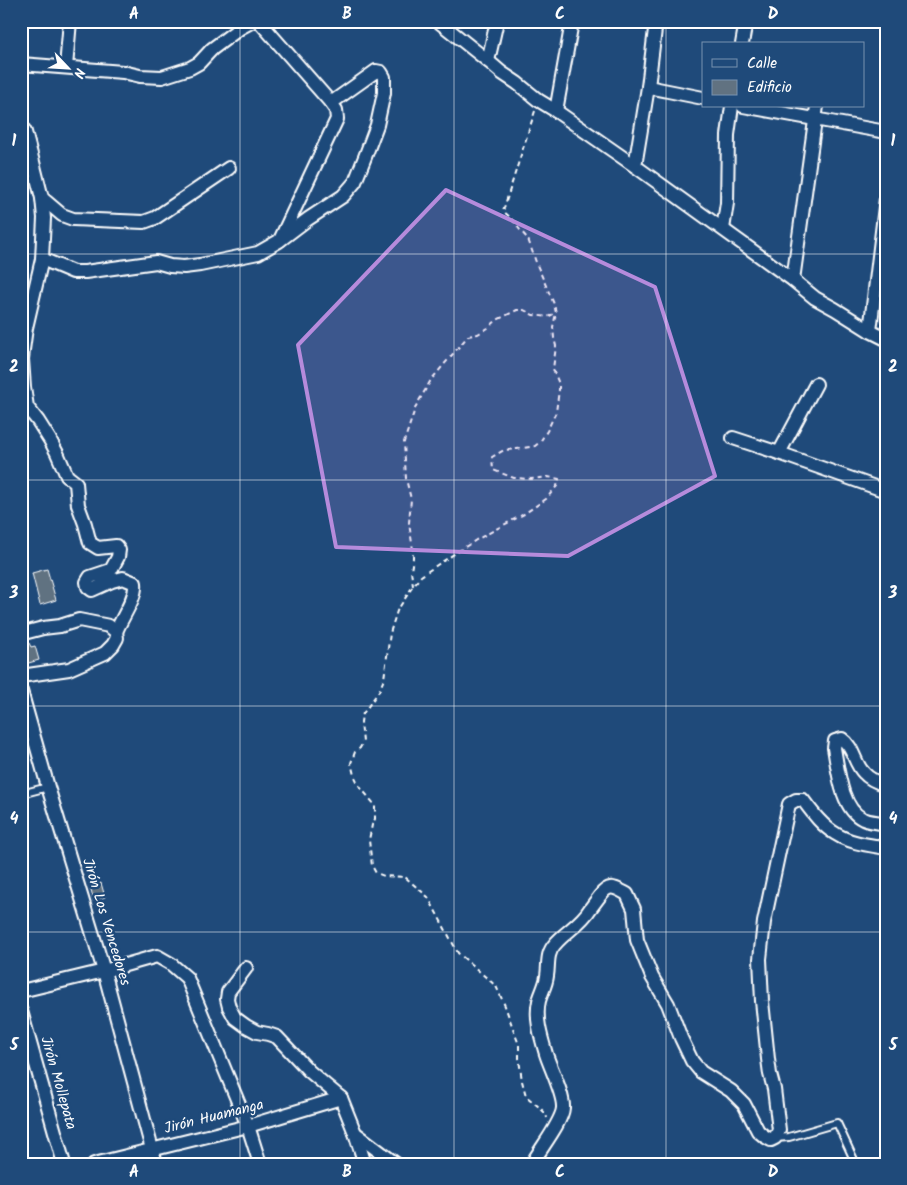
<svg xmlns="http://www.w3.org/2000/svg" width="907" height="1185" viewBox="0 0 907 1185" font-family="Kalam,sans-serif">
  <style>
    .building { fill: #617281; stroke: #fff }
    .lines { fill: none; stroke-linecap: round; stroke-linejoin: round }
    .service-casing { stroke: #fff; stroke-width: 10 }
    .minor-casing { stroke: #fff; stroke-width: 16 }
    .path { stroke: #fff; stroke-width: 2; stroke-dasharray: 5 4; stroke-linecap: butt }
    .service { stroke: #1f4a7a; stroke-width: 6 }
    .minor { stroke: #1f4a7a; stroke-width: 12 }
    .marked { fill: #b68bdc; fill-opacity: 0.2; stroke: #b68bdc; stroke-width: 4; stroke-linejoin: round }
    .grid { fill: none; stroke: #fff; stroke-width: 1; stroke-opacity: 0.55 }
    .labels { text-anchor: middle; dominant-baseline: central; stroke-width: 5; stroke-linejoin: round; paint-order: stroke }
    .street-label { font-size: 15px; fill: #fff; stroke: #1f4a7a }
    .neatline { fill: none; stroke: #fff; stroke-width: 2 }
    .grid-label { font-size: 16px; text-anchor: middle; font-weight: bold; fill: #fff }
  </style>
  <rect width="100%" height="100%" fill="#1f4a7a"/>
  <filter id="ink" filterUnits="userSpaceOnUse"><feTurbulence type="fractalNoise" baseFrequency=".02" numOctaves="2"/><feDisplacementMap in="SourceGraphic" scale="10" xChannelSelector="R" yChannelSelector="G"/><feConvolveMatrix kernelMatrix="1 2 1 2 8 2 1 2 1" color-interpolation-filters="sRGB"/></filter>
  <g filter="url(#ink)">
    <g class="building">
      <path d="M47,569L56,600L40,605L32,573Z"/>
      <path d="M29,643L31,647L35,646L39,660L25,664L21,650V645Z"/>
      <path d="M101,883L105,897L94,901L90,886Z"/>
    </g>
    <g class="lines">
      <g class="service-casing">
        <g id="service">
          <path d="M21,794L48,787"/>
          <path d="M775,1138L789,1137L837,1123L856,1164"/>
        </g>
      </g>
      <g class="minor-casing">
        <g id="minor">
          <path d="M259,21L331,103L336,110L337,119L280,240"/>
          <path d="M438,21L488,61L502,73L517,83L538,100L556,111L635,166L793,280L815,298L835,309L870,331L886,339"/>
          <path d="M742,44L746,21"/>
          <path d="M488,61L497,21"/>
          <path d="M21,64L123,72L140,76L162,77L190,68L199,63L212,49L240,28L253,21"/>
          <path d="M66,67L70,21"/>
          <path d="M648,87L703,98"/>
          <path d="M743,106L886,132"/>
          <path d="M556,111L572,22"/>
          <path d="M21,125L25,132L33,162L42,198L44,218L42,259L26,328L23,350L22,359L24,387L27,407L38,421L50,440L57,453L67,476L76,483L78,505L85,524L90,543L98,548L116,546L119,550L118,557L111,570L90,577L87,582L88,587L92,590L112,581L123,578L135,583C137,598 121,618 116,632"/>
          <path d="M635,166L648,87L656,21"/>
          <path d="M42,198L62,215L73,219L144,222L155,218L229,168"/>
          <path d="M723,229L727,203L728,135L732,106"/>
          <path d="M42,259L73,272H85L156,262L170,266L184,267L200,265L258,253L279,241L308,219L343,196L355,182L365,157L377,125L384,93V77L381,72L376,71L331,103"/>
          <path d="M793,280L817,106"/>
          <path d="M870,331L886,198"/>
          <path d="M733,438L779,453L886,491"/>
          <path d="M779,453L816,384"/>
          <path d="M21,632L24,633L43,628L60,626L79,620L109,626L116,632L117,638L113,645L105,653L69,669L21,676"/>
          <path d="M21,691L48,787L104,971L156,1164"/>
          <path d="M886,785C879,783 869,779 864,773C854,764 854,747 842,739L835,741L834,748C838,769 841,809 863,819C869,822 879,822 886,824"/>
          <path d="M246,968L228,992L227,999L229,1007L235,1018L246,1026L257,1032L268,1034L277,1037L309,1071L341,1098L355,1133L365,1164"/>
          <path d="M21,991L104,971L157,956L171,964L187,978L248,1126L260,1164"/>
          <path d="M21,1011L64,1164"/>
          <path d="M355,1133L396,1164"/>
          <path d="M94,1164L248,1126L341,1098"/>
          <path d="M532,1164C540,1149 562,1122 563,1108C564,1095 550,1067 546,1054C541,1037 535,1018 539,1001C541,993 546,985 547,976C549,964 546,954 555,944C566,931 581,924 590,909C593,905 596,901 599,897C609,883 614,887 627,894L634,909L637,940L652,977L668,1004L681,1038L692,1061L701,1072L731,1091L744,1104L758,1131L764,1136L771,1140L775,1138L779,1130L774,1089L770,1074L768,1059L762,1001L760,959L764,922L789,804L796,800H803C812,812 822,826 836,834C850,843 869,845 886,848"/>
        </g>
      </g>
      <g class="path">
        <path d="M535,111L503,211L512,219L520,230L528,239L537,265L554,304L556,313L553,327L554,338L556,346L553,369L559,384V390L556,412L547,431L540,442L535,446L517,449L504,450L492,457L493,470L514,478L531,479L548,477L559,479L557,486L546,499L524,514L476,540L437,565L421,576L413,586L397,611L390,633L384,679L379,691L362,715L361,722L363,742L360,748L355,752L351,763L354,775L360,787L375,805V819L372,825L369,840L372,866L376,873L384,876L405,877L428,897L458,953L496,986L505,1006L519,1045V1059L522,1081L526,1096L540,1108L546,1114L547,1118"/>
        <path d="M413,586L411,571L413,558V550L409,523L411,499L406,479L404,442L416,406L431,380L468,336L478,334L488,328L497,320L517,310H524L533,315L548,317L555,313"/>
      </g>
      <use href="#service" class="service"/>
      <use href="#minor" class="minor"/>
    </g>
  </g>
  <path class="marked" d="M446,190L655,287L715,476L568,556L336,547L298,345Z"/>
  <path class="grid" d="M240,21V1164M454,21V1164M666,21V1164M21,254H886M21,480H886M21,706H886M21,932H886"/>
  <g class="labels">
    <g class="street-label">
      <text transform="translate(106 922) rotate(73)">Jirón Los Vencedores</text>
      <text transform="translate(58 1083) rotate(74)">Jirón Mollepata</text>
      <text transform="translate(214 1117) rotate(-14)">Jirón Huamanga</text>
    </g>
  </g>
  <rect width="907" height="1185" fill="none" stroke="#1f4a7a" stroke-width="55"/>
  <rect x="702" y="42" width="162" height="65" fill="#1f4a7a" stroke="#7992af"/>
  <rect x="712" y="59" width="25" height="8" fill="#1f4a7a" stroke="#7992af"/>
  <text x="747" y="68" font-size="15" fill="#ffffff">Calle</text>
  <rect x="712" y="80" width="25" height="15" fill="#617281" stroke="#7992af"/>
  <text x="747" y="92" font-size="15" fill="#ffffff">Edificio</text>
  <g transform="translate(68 68) rotate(115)" stroke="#1f4a7a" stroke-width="4" paint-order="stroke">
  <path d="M0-4L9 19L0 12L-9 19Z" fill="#ffffff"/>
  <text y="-8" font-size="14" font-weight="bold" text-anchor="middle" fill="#ffffff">N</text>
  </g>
  <rect x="28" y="28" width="852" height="1130" class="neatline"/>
  <g class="grid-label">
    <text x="134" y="19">A</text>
    <text x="347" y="19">B</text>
    <text x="560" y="19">C</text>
    <text x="773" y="19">D</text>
    <text x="14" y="146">1</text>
    <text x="893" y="146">1</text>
    <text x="14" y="372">2</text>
    <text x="893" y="372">2</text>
    <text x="14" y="598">3</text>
    <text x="893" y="598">3</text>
    <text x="14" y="824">4</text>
    <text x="893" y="824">4</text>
    <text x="14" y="1050">5</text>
    <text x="893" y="1050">5</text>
    <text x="134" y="1177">A</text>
    <text x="347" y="1177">B</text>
    <text x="560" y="1177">C</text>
    <text x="773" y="1177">D</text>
  </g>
</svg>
